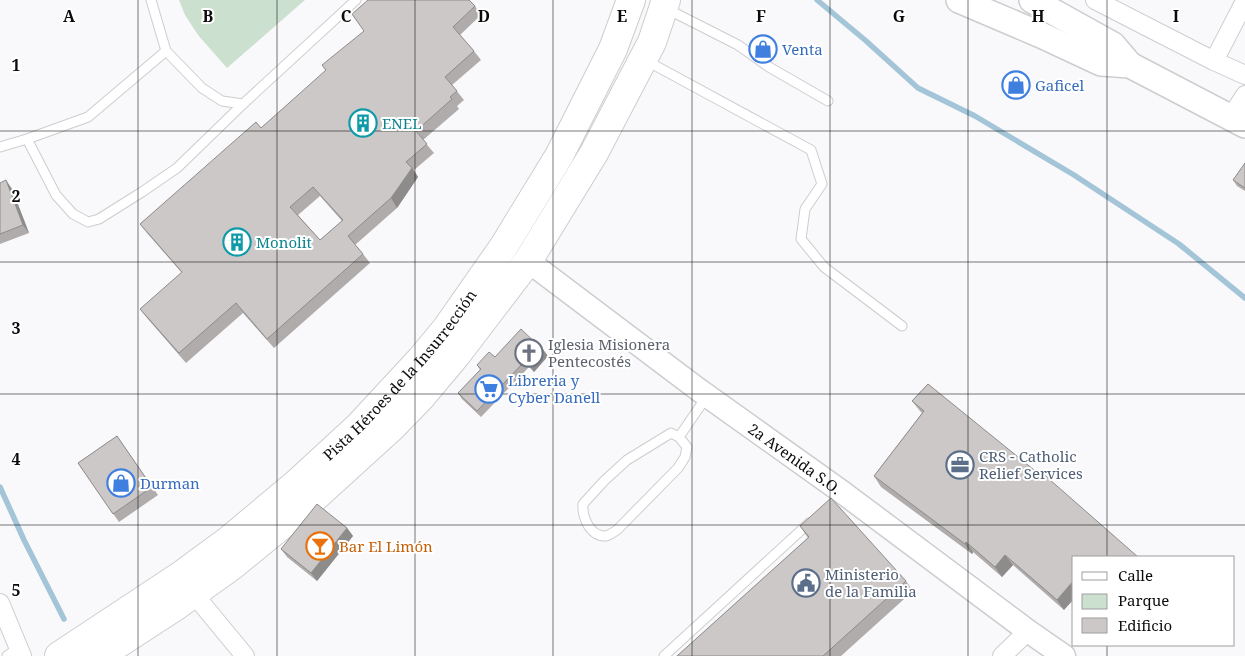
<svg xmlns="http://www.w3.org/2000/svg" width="1245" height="656" viewBox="0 0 1245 656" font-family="'Noto Serif',serif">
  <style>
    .green { fill: #cbe0cf }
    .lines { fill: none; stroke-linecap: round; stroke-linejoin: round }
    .stream { stroke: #a4c5d7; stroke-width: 5.5 }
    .service-casing { stroke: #cccdcf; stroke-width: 11 }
    .minor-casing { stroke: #cccdcf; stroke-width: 20 }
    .tertiary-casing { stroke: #cccdcf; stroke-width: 25 }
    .secondary-casing { stroke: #cccdcf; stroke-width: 28 }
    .primary-casing { stroke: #cccdcf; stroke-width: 30 }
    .service { stroke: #fff; stroke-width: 9 }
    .minor { stroke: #fff; stroke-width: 18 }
    .tertiary { stroke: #fff; stroke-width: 22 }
    .secondary { stroke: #fff; stroke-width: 25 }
    .primary { stroke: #fff; stroke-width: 28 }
    .wall { fill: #afacab; fill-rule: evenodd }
    .shaded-wall { fill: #8e8c8b }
    .building { fill: #cbc8c7; stroke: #8e8c8b; fill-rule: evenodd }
    .grid { fill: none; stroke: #0c0c0d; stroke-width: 1; stroke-opacity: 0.55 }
    .labels { text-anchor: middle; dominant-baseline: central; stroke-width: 4; stroke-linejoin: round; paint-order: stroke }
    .shop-label { font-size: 15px; fill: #366cbe; stroke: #fff; text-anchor: start }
    .culture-label { font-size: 15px; fill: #0d838f; stroke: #fff; text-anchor: start }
    .worship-label { font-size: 15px; fill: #5b616d; stroke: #fff; text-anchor: start }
    .street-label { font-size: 15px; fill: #0c0c0d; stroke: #fff }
    .service-label { font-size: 15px; fill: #4e5e75; stroke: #fff; text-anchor: start }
    .food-label { font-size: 15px; fill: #c56008; stroke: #fff; text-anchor: start }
    .grid-label { font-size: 16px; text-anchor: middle; font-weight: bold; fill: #0c0c0d; stroke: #fff; stroke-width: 4; stroke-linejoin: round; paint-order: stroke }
  </style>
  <rect width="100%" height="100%" fill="#f9f9fc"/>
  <path class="green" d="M179,0H305L227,68L198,35L185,15Z"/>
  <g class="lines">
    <g class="stream">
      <path d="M817,0L865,40L918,88L975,116L1074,175L1179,244L1245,298"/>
      <path d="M0,487L24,540L64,619"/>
    </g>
    <g class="service-casing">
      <g id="service">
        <path d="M673,12L738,45L769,67L828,101"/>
        <path d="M166,51L202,88L222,101L243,104L356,0"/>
        <path d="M645,60L811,150L822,184L805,209L801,239L824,267L902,326"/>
        <path d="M27,139L56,195L73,214L88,222L99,219L142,192L177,168L243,104"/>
        <path d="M0,147L27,139L88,117L166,51L151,0"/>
        <path d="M671,433L679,437L687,447L685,457L678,468L617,530C614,532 609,535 606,536C590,537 582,517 583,504L604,481L627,460Z"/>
        <path d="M679,437L707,396"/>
        <path d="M7,656L18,648"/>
        <path d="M664,656L809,523"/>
      </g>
    </g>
    <g class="minor-casing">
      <g id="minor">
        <path d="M1095,0L1214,61L1245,75"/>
        <path d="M1214,61L1245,1"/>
        <path d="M1231,117L1245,95"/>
        <path d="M193,593L245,656"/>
        <path d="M0,603L22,656"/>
        <path d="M1002,656L1028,631"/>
      </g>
    </g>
    <g class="tertiary-casing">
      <g id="tertiary">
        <path id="s1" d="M528,261L699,390L842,492L1028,631L1064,656"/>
      </g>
    </g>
    <g class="secondary-casing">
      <g id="secondary">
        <path d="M959,0L1041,35L1101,63L1130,65L1245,125"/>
        <path d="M1032,0L1113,45L1130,65"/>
      </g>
    </g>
    <g class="primary-casing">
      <g id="primary">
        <path id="s2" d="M59,656L180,576L229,540L296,484L359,426L422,358L446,329L504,246L559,156L613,49L631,0"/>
        <path d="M99,656L173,608L233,565L305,506L391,428L421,397L457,354L528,261L594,153L652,42L666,0"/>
      </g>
    </g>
    <use href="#service" class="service"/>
    <use href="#minor" class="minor"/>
    <use href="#tertiary" class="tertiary"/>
    <use href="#secondary" class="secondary"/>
    <use href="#primary" class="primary"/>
  </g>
  <g class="wall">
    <path d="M475,6L481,15L460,35L474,51L481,60L452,85L464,100L457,106L459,109L423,140L434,153L414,170L418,177L397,208L355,245L363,254L370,263L274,348L243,313L186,363L147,318L140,309L182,273L147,233L140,224L261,128L326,71L322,65ZM320,196L342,221L320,240L298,215Z"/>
    <path d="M1245,163V191L1237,186L1233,180Z"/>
    <path d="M0,183L12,189L29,233L0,244Z"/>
    <path d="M544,351L548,356L534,372L529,367L481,417L462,399L458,393L480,370L477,365L495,357Z"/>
    <path d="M928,384L1074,557L1064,610L1013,565L1002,577L973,552L972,554L881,487L874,476L922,413L920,411L912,401Z"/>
    <path d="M117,436L158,495L119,522L78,463Z"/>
    <path d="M800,526L906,581L913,591L841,656H677L808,538Z"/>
    <path d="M347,528L353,536L317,581L287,557L281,549Z"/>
  </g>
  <g class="shaded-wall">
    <path d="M412,168L418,177L397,208L391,198Z"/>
    <path d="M6,180L12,189L29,233L23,225Z"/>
    <path d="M544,351L548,356L534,372L530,366Z"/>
    <path d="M347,528L353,536L317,581L311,573Z"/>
    <path d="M966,542L973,552L972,554L965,544Z"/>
    <path d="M1005,555L1013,565L1002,577L995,567Z"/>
    <path d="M1074,580V599L1064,610L1057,600Z"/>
  </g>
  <g class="building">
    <path d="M368,0H469L475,6L453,27L474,51L445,77L457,91L450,97L452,99L416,131L427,144L406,162L412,168L391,198L348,236L363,254L267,339L236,303L179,353L140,309L182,272L140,224L256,122L261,128L326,70L322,65L364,31L352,14ZM313,187L343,220L320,240L290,207Z"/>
    <path d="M1245,163V188L1233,180Z"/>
    <path d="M6,180L23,225L0,234V183Z"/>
    <path d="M521,329L544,351L530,366L525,361L477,411L458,393L481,369L477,365L489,352L495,357Z"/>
    <path d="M928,384L1039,474L1041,472L1138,557H1074V580L1057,600L1005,555L995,567L966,542L965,544L874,476L924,411L912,401Z"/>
    <path d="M117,436L152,487L113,514L78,463Z"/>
    <path d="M831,498L906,581L823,656H677L809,537L800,526Z"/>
    <path d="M317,504L347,528L311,573L281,549Z"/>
  </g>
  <path class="grid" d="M138,0V656M277,0V656M415,0V656M553,0V656M692,0V656M830,0V656M968,0V656M1107,0V557M0,131H1245M0,262H1245M0,394H1245M0,525H1245M1107,645V656"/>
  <defs>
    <g id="shop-ring" transform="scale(1.4375)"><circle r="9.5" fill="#fff" stroke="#3f7fe0" stroke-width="1.5"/><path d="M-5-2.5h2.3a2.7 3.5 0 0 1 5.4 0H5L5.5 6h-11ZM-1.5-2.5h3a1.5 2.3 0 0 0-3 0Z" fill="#3f7fe0"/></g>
    <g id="building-ring" transform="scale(1.4375)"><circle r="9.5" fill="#fff" stroke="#0f9aa8" stroke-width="1.5"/><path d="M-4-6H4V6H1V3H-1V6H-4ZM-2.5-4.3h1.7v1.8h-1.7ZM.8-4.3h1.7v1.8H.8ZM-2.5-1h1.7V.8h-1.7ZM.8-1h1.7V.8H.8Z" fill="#0f9aa8"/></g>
    <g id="church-ring" transform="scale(1.4375)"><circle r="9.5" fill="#fff" stroke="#6b7280" stroke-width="1.5"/><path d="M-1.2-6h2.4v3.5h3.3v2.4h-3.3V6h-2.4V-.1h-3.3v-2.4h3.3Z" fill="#6b7280"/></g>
    <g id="supermarket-ring" transform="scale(1.4375)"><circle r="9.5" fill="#fff" stroke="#3f7fe0" stroke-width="1.5"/><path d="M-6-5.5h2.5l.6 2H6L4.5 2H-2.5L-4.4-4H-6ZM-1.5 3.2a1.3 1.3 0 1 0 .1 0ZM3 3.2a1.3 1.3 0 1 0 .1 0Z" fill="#3f7fe0"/></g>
    <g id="office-ring" transform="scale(1.4375)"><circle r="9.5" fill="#fff" stroke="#5c6f8a" stroke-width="1.5"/><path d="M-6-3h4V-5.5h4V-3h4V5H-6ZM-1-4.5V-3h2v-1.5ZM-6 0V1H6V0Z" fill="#5c6f8a"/></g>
    <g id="bar-ring" transform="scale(1.4375)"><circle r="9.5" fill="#fff" stroke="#e8710a" stroke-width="1.5"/><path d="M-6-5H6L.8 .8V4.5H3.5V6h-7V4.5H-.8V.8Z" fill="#e8710a"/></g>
    <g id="civic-ring" transform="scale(1.4375)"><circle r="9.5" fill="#fff" stroke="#5c6f8a" stroke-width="1.5"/><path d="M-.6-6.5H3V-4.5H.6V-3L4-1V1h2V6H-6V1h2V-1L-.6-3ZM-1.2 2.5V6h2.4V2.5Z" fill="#5c6f8a"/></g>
  </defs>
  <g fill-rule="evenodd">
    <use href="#shop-ring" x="763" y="49"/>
    <use href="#shop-ring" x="1016" y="85"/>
    <use href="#building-ring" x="363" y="123"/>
    <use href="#building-ring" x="237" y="242"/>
    <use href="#church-ring" x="529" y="353"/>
    <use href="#supermarket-ring" x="489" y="389"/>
    <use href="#office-ring" x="960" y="465"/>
    <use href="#shop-ring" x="121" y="483"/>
    <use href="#bar-ring" x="320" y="546"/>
    <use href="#civic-ring" x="806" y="583"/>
  </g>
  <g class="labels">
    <g class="shop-label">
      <text x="782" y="49">Venta</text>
      <text x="1035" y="85">Gaficel</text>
      <text x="508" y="380">Libreria y<tspan x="508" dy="17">Cyber Danell</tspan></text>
      <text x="140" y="483">Durman</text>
    </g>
    <g class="culture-label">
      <text x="382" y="123">ENEL</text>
      <text x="256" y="242">Monolit</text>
    </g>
    <g class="worship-label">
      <text x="548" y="344">Iglesia Misionera<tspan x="548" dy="17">Pentecostés</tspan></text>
    </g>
    <g class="street-label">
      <text stroke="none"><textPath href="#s2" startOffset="444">Pista Héroes de la Insurrección</textPath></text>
      <text stroke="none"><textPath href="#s1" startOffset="332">2a Avenida S.O.</textPath></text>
    </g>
    <g class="service-label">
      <text x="979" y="456">CRS - Catholic<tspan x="979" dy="17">Relief Services</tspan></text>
      <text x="825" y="574">Ministerio<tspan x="825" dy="17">de la Familia</tspan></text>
    </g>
    <g class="food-label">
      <text x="339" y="546">Bar El Limón</text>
    </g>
  </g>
  <g class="grid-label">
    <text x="69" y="22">A</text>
    <text x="208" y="22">B</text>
    <text x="346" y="22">C</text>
    <text x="484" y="22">D</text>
    <text x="622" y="22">E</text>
    <text x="761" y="22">F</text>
    <text x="899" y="22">G</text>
    <text x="1038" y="22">H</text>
    <text x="1176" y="22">I</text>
    <text x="16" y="71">1</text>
    <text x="16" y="202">2</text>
    <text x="16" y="334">3</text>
    <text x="16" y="465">4</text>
    <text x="16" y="596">5</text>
  </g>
  <rect x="1072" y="556" width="162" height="90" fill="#ffffff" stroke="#9e9e9e"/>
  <rect x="1082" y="572" width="25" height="8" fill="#ffffff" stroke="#9e9e9e"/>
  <text x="1118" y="581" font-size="15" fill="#0c0c0d">Calle</text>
  <rect x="1082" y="594" width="25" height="15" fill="#cbe0cf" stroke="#9e9e9e"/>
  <text x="1118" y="606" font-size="15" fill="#0c0c0d">Parque</text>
  <rect x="1082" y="618" width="25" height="15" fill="#cbc8c7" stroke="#9e9e9e"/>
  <text x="1118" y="631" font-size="15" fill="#0c0c0d">Edificio</text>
</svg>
